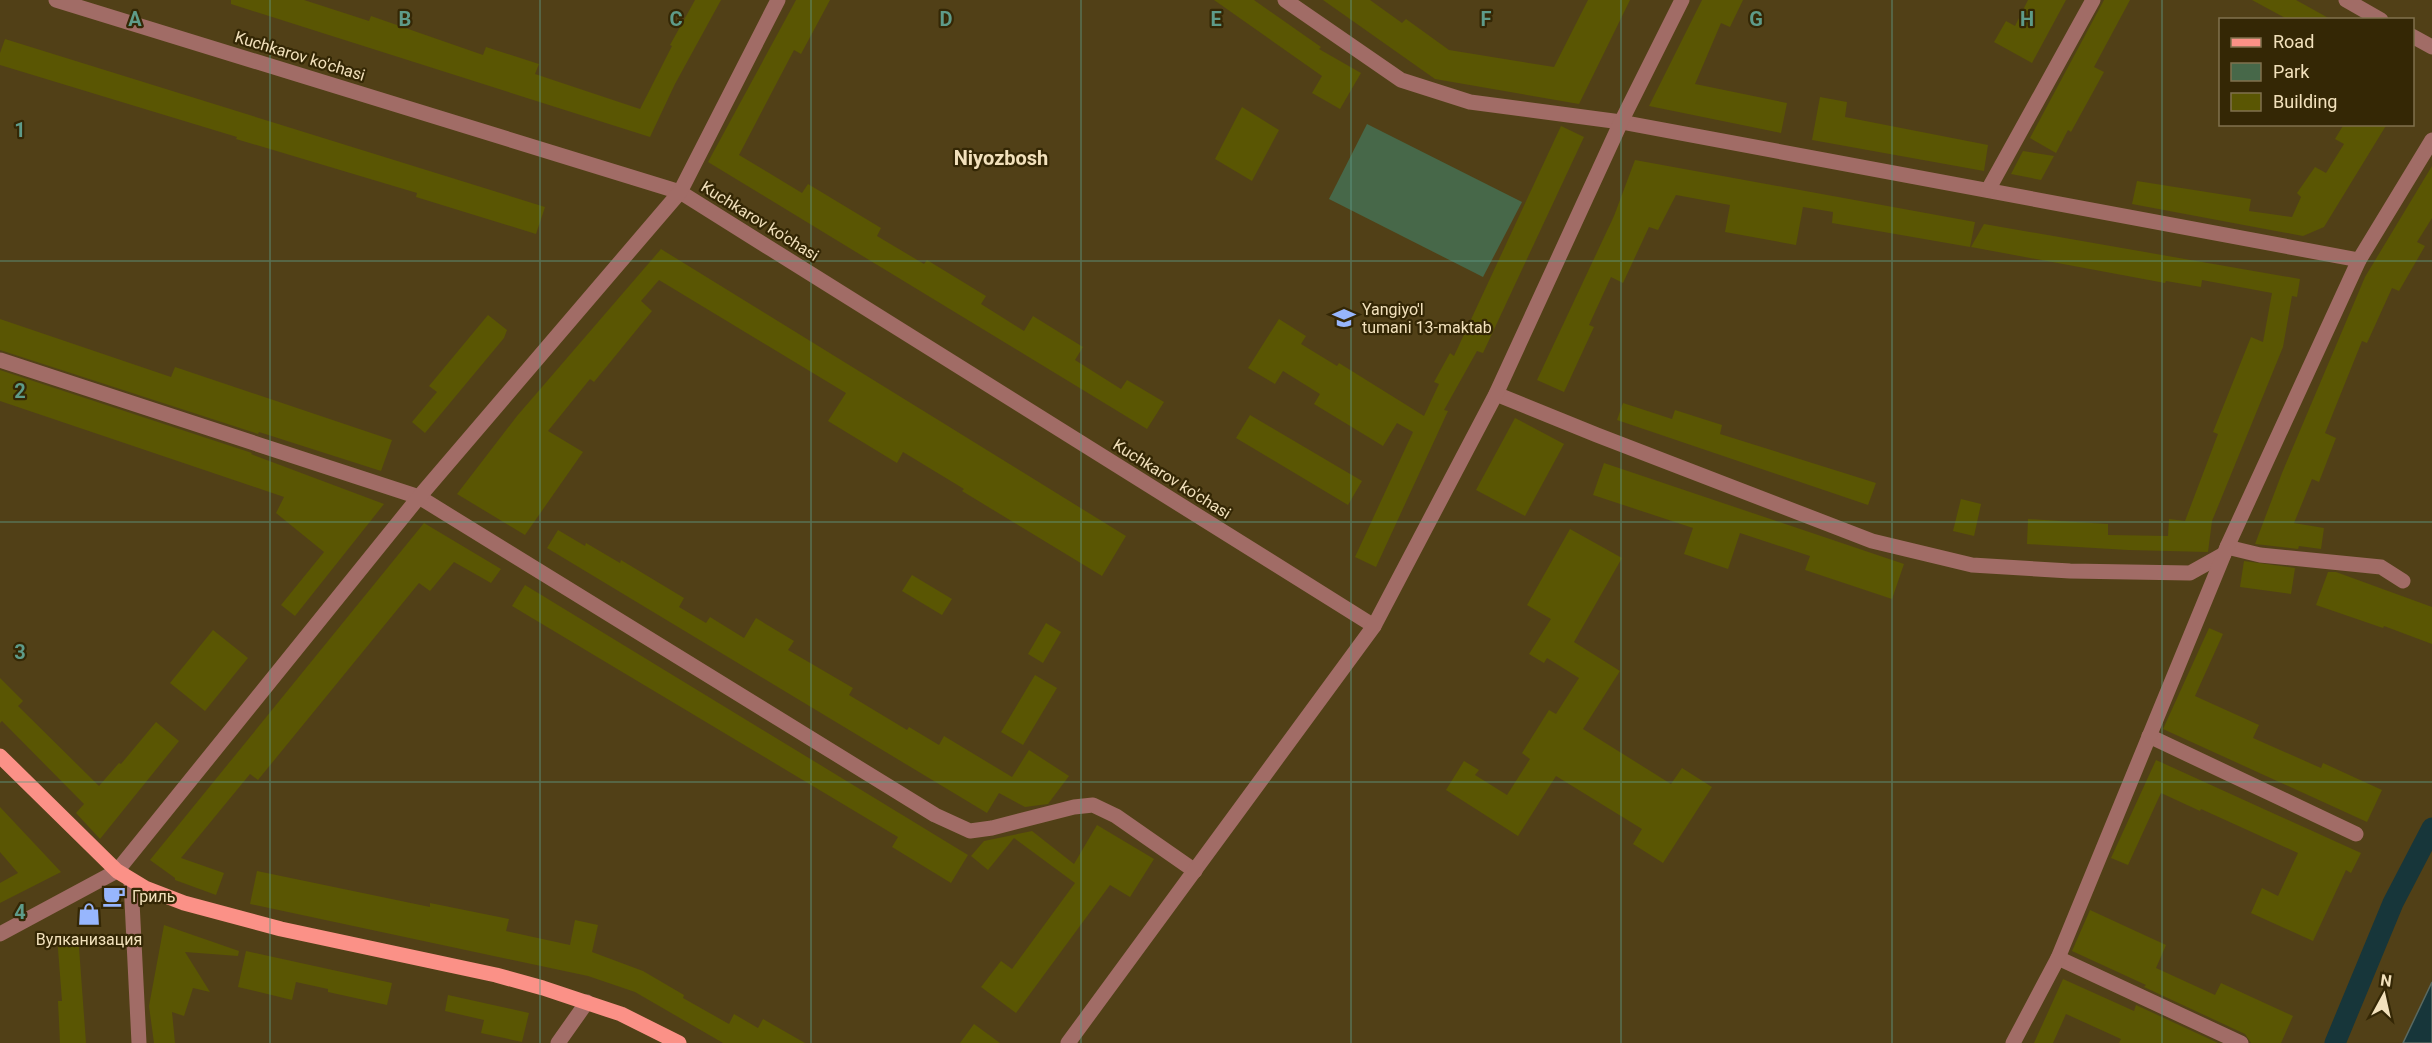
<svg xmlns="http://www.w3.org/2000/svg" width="2432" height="1043" viewBox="0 0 2432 1043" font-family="Roboto,sans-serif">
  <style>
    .green { fill: #476849 }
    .water { fill: #17363a; stroke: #596961; stroke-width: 1.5 }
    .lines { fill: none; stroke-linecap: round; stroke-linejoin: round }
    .canal { stroke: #17363a; stroke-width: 21 }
    .building { fill: #5a5603 }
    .minor { stroke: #a16c66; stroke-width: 15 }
    .major { stroke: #fb9187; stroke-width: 15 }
    .grid { fill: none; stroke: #5e9b89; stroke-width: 1.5; stroke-opacity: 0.55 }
    .labels { text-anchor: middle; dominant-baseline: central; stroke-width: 4.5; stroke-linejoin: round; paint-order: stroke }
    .street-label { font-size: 16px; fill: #f2e1bc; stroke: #342705 }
    .poi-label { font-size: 16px; fill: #f2e1bc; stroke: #342705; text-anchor: start }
    .quarter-label { font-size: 20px; font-weight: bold; fill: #f2e1bc; stroke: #342705 }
    .grid-label { font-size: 20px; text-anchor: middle; font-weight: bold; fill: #5e9b89; stroke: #342705; stroke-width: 4.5; stroke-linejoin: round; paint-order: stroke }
  </style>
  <rect width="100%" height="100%" fill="#514017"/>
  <path class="green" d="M1367,124L1522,202L1483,277L1329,199Z"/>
  <path class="water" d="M2432,982V1043H2403Z"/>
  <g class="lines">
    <path class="canal" d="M2335,1043L2393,903L2432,828"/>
  </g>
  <g class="building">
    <path d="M231,0H304L369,21L371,16L483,55L486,47L539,64L535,74L640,109L672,46L670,45L695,0H721L675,84L650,137L231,4Z"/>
    <path d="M796,0H830L801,54L794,50L739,155L802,193L808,184L881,228L877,236L924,264L927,260L986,296L981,304L1024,331L1033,316L1083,347L1075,360L1121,389L1127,380L1164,402L1147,429L708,162Z"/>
    <path d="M1214,0H1254L1321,47L1319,49L1361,73L1340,109L1312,93L1322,76Z"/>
    <path d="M1323,0H1370L1402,23L1406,19L1449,50L1554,67L1588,0H1630L1579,104L1435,79Z"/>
    <path d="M1702,0H1743L1730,27L1721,23L1695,84L1787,103L1781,133L1649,106Z"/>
    <path d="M2028,0H2066L2032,63L1994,42L2006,21L2015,26Z"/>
    <path d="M2104,0H2130L2094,67L2104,72L2071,132L2068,130L2056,153L2030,138Z"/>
    <path d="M2252,0H2296L2332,20H2289Z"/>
    <path d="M5,39L545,207L536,234L416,197L417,193L236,139L237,137L148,110L0,65V53Z"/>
    <path d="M1820,97L1847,102L1845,117L1988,145L1984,171L1812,140Z"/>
    <path d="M1242,107L1279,130L1252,181L1215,159Z"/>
    <path d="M2344,124H2387L2324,227L2303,236L2132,204L2137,181L2251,199L2249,211L2292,217L2301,197L2297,193L2315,167L2326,173L2344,144L2335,139Z"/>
    <path d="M1561,126L1584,137L1483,353L1477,351L1444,410L1448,411L1376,567L1355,557L1413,432L1397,423L1383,446L1314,404L1320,394L1283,371L1275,384L1248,368L1279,319L1306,336L1301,344L1337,366L1339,363L1424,416L1439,384L1434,382L1450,353L1454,356Z"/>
    <path d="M2023,151L2054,156L2041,180L2011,174Z"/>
    <path d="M1635,160L1975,222L1970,247L1832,223L1833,212L1803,207L1796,245L1725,232L1730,205L1676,195L1658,230L1649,227L1623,283L1611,277L1589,325L1594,327L1564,392L1537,380L1614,216Z"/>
    <path d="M2432,166V218L2417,242L2425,246L2399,291L2392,288L2367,343L2362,341L2325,433L2336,438L2319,482L2312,479L2294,523L2324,528L2321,549L2299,546L2298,549L2255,544L2282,473L2365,277Z"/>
    <path d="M1984,224L2300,279L2297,297L2292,296L2283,347L2212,521L2208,552L2128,550L2027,544L2028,519L2108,524V535L2168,536L2169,519L2185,521L2218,434L2213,432L2251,337L2263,342L2272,293L2202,280L2201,287L2166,281L2165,283L1971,247Z"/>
    <path d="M661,249L1126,536L1102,576L962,491L964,489L903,452L897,463L828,421L846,393L659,280L641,301L652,311L594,382L590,379L548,431L583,452L525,535L457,494L517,416Z"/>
    <path d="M488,315L507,330L504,338L425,433L412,422L437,392L429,386Z"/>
    <path d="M0,319L171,377L175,367L392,440L381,471L259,432L258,434L0,350Z"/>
    <path d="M0,370L252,453L251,454L384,504L295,616L281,605L324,552L276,513L284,497L0,401Z"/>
    <path d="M1623,403L1672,419L1675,410L1722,425L1720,434L1876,483L1868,505L1617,420Z"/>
    <path d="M1250,415L1362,481L1348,505L1236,438Z"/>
    <path d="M1515,418L1564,444L1525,516L1476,490Z"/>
    <path d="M1604,463L1904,564L1892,599L1805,570L1810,556L1740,533L1728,569L1684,554L1693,528L1593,495Z"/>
    <path d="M1961,499L1981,504L1974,536L1953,531Z"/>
    <path d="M424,523L501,569L491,583L454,562L430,591L419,583L258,780L250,774L181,858L224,873L216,895L175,880V878L150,860Z"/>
    <path d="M1570,529L1622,558L1574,642L1620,671L1583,729L1671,784L1682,768L1712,787L1663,863L1633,844L1642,829L1556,776L1518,836L1446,790L1464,761L1479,770L1475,775L1507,795L1530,759L1522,753L1549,710L1556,714L1579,678L1547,658L1544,663L1529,654L1551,619L1527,605Z"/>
    <path d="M558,530L585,546L586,543L620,563L621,560L684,598L679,607L706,623L710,617L744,638L756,618L794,641L788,650L853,688L849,695L907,730L909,727L939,745L944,736L1012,777L1029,750L1069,776L1048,804L1025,807L999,793L987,813L547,548Z"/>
    <path d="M2244,561L2295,568L2291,594L2240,587Z"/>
    <path d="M2328,572H2336L2432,607V644L2384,626L2383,628L2316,605Z"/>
    <path d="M912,575L952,599L942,615L902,591Z"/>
    <path d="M525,585L968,855L951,883L892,847L898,837L512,606Z"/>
    <path d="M1046,623L1061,632L1043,663L1028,654Z"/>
    <path d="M2209,628L2223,634L2195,696L2259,725L2253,738L2321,768L2323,763L2382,790L2367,822L2163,729Z"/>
    <path d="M213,630L248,658L205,711L170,683Z"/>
    <path d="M1035,675L1057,688L1023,745L1001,732Z"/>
    <path d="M0,678L23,701L18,706L99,786L119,763L121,764L156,722L179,741L100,839L76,813L84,804L2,721L0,723Z"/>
    <path d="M2156,760L2361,853L2351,873L2346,870L2313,941L2251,913L2262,888L2278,896L2298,853L2201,809L2200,811L2161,793L2128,865L2111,858Z"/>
    <path d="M0,807L61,872L0,903V883L18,873L0,852Z"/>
    <path d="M1097,825L1154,859L1130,897L1110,885L1016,1013L981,987L1001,961L1012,969L1075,883L1014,838L988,870L971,856L984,841L1032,831L1074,864Z"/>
    <path d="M257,871L430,907V903L509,919L506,931L570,945L575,920L598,925L592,952L643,971L684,995L683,998L729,1024L734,1014L758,1028L763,1019L805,1043H723L635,992L588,976L250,904Z"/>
    <path d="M2090,910L2166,945L2156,968L2215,995L2221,983L2293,1016L2281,1043H2251L2245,1034L2144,987L2146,985L2072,951Z"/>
    <path d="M164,925L239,951L238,956L185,952L210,992L193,988L184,1016L172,1012L175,1043H154L149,1006Z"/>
    <path d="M78,934L86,1043H60L58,1001H62L57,936Z"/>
    <path d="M246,951L392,983L387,1005L328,992V989L296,982L292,1000L238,987Z"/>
    <path d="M2063,979L2134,1011L2136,1005L2218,1043H2119L2121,1039L2066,1014L2053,1043H2034Z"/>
    <path d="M448,995L529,1013L522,1042L481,1033L484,1020L445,1011Z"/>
    <path d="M974,1024L1000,1043H960Z"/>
  </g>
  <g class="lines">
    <g class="minor">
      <path d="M56,0L680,192L1374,626"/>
      <path d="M1285,0L1401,80L1470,102L1621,122L2359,260"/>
      <path d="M2346,0L2381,20"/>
      <path d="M2412,36L2432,47"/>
      <path d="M1988,190L2093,0"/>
      <path d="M0,360L419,497L935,815L970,831L992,828L1074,807L1093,805L1116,816L1195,871"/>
      <path d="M1496,394L1597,435L1872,541L1972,565L2070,571L2190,573L2224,554"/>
      <path d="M2227,547L2260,555L2381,567L2403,581"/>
      <path d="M2149,736L2356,834"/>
      <path d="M131,881L139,1043"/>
      <path d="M0,934L117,871L419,497L680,192L778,0"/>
      <path d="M2058,958L2241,1043"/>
      <path d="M558,1043L587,1002"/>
      <path d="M1068,1043L1374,626L1496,394L1621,122L1682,0"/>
      <path d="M2013,1043L2058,958L2227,547L2359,260L2432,140"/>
    </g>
    <path class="major" d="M0,756L117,871L145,888L184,903L281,929L496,975L543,988L621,1014L679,1043"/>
  </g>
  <path class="grid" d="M270,0V1043M540,0V1043M811,0V1043M1081,0V1043M1351,0V1043M1621,0V1043M1892,0V1043M2162,0V1043M0,261H2432M0,522H2432M0,782H2432"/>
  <defs>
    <g id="school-bare" transform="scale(1.8)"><path d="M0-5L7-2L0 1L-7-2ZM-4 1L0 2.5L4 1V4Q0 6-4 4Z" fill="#97b6fd" stroke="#342705" stroke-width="2.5" paint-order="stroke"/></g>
    <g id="cafe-bare" transform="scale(1.8)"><path d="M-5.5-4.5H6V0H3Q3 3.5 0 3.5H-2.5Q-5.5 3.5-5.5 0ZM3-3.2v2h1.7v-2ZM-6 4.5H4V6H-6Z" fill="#97b6fd" stroke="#342705" stroke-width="2.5" paint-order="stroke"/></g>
    <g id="shop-bare" transform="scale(1.8)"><path d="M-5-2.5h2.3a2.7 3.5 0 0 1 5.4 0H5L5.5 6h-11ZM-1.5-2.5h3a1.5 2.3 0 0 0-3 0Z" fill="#97b6fd" stroke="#342705" stroke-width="2.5" paint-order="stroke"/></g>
  </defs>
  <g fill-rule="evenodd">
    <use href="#school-bare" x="1344" y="318"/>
    <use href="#cafe-bare" x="114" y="896"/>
    <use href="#shop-bare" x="89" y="914"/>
  </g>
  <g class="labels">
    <g class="street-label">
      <text transform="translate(300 56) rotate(17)">Kuchkarov ko'chasi</text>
      <text transform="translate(760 221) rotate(32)">Kuchkarov ko'chasi</text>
      <text transform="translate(1172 479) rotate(32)">Kuchkarov ko'chasi</text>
    </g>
    <g class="poi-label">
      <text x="1362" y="309">Yangiyo'l<tspan x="1362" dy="18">tumani 13-maktab</tspan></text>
      <text x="132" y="896">Гриль</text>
      <text x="89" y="939" text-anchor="middle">Вулканизация</text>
    </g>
    <g class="quarter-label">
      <text x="1001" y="158">Niyozbosh</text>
    </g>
  </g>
  <g class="grid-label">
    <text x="135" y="26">A</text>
    <text x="405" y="26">B</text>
    <text x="676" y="26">C</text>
    <text x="946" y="26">D</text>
    <text x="1216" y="26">E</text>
    <text x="1486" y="26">F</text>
    <text x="1756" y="26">G</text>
    <text x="2027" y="26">H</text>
    <text x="20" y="137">1</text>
    <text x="20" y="398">2</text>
    <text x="20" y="659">3</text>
    <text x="20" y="919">4</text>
  </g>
  <rect x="2219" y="18" width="195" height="108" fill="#342705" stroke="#80714e" stroke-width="1.5"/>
  <rect x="2231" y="38" width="30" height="9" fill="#fb9187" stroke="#80714e" stroke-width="1.5"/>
  <text x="2273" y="48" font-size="18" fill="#f2e1bc">Road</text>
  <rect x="2231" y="63" width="30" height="18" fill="#476849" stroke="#80714e" stroke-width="1.5"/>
  <text x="2273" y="78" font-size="18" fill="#f2e1bc">Park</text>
  <rect x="2231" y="93" width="30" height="18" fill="#5a5603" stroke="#80714e" stroke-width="1.5"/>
  <text x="2273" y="108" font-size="18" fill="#f2e1bc">Building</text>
  <g transform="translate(2384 995) rotate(8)" stroke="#342705" stroke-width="4.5" paint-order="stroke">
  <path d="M0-4.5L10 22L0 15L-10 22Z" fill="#f2e1bc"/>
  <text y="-9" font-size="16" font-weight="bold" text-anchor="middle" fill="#f2e1bc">N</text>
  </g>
</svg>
